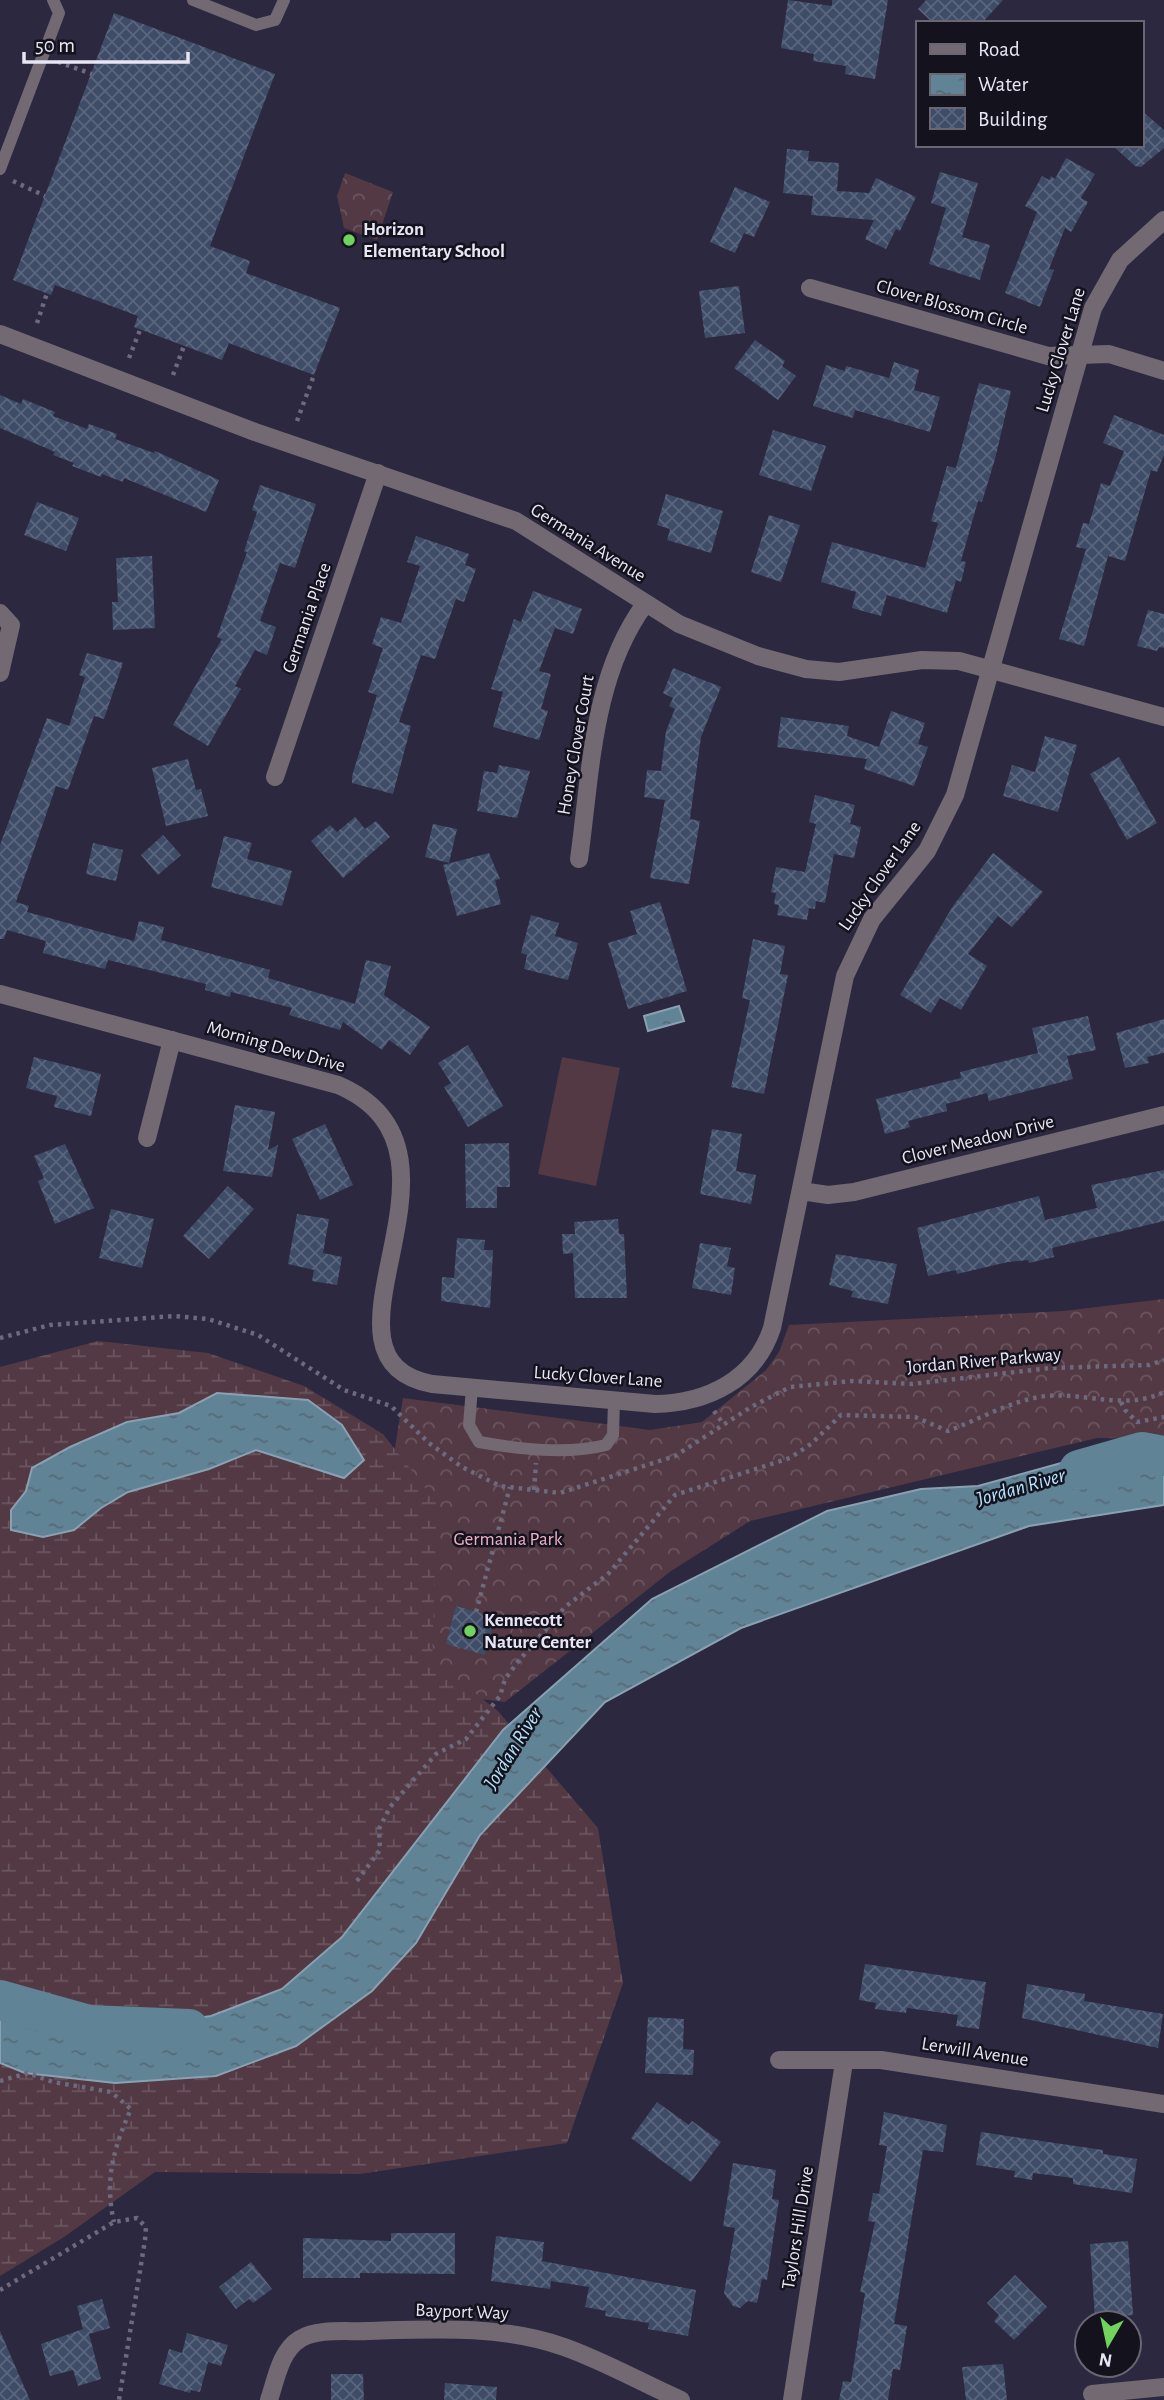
<svg xmlns="http://www.w3.org/2000/svg" width="1164" height="2400" viewBox="0 0 1164 2400" font-family="'Alegreya Sans',sans-serif">
  <style>
    .forest { fill: url(#forest-crowns) }
    .wetland { fill: url(#wetland-marsh) }
    .pitch { fill: #523944 }
    .water { fill: url(#water-ripples); stroke: #89a1b2; stroke-width: 2 }
    .lines { fill: none; stroke-linecap: round; stroke-linejoin: round }
    .river { stroke: #608395; stroke-width: 40 }
    .building { fill: url(#building-cross-hatch) }
    .path { stroke: #6d697e; stroke-width: 4.5; stroke-dasharray: 3.5 5; stroke-linecap: butt }
    .service { stroke: #726973; stroke-width: 12 }
    .minor { stroke: #726973; stroke-width: 18 }
    .poi-dot { fill: #71d35e; stroke: #14121d; stroke-width: 2.5 }
    .labels { text-anchor: middle; dominant-baseline: central; stroke-width: 5; stroke-linejoin: round; paint-order: stroke }
    .poi-label { font-size: 19px; font-weight: bold; fill: #e8e6f5; stroke: #14121d; text-anchor: start }
    .street-label { font-size: 19px; fill: #e8e6f5; stroke: #14121d }
    .park-label { font-size: 19px; fill: #eeb1cb; stroke: #14121d }
    .water-label { font-size: 21px; font-style: italic; fill: #b1e3fd; stroke: #14121d }
  </style>
  <defs>
    <pattern id="forest-crowns" width="20" height="18" patternUnits="userSpaceOnUse" patternTransform="scale(1.75)"><rect width="20" height="18" fill="#523944"/><path d="M2 6a3 3 0 1 1 6 0M12 15a3 3 0 1 1 6 0" fill="none" stroke="#6b5660"/></pattern>
    <pattern id="wetland-marsh" width="20" height="14" patternUnits="userSpaceOnUse" patternTransform="scale(1.75)"><rect width="20" height="14" fill="#523944"/><path d="M1 5h8M5 5V1M11 12h8M15 12V8" fill="none" stroke="#6b5660"/></pattern>
    <pattern id="water-ripples" width="26" height="14" patternUnits="userSpaceOnUse" patternTransform="scale(1.75)"><rect width="26" height="14" fill="#608395"/><path d="M2 4q2-2 4 0t4 0M15 11q2-2 4 0t4 0" fill="none" stroke="#566a77"/></pattern>
    <pattern id="building-cross-hatch" width="8" height="8" patternUnits="userSpaceOnUse" patternTransform="scale(1.75)"><rect width="8" height="8" fill="#3e4c67"/><path d="M0 0l8 8M0 8l8-8" fill="none" stroke="#5a667d"/></pattern>
  </defs>
  <rect width="100%" height="100%" fill="#2c283f"/>
  <g class="forest">
    <path d="M345,173L393,192L377,240L344,228L337,196Z"/>
    <path d="M1164,1299V1439L1097,1438L750,1521L671,1571L505,1702L357,1684L403,1398L650,1430L702,1422L766,1370L779,1352L789,1325L1063,1311Z"/>
  </g>
  <path class="wetland" d="M98,1341L208,1353L304,1386L383,1434L437,1503L432,1660L498,1711L598,1828L623,1983L567,2143L360,2174L155,2172L64,2237L0,2276V1367Z"/>
  <path class="pitch" d="M562,1057L620,1068L596,1186L538,1174Z"/>
  <g class="water">
    <path d="M679,1006L684,1021L648,1031L644,1016Z"/>
    <path d="M217,1393L308,1400L342,1425L364,1460L344,1478L256,1450L209,1469L128,1492L101,1508L74,1530L43,1537L11,1530V1510L26,1491L32,1468L70,1447L127,1422L179,1413Z"/>
    <path d="M1164,1452V1505L1029,1526L741,1628L605,1702L480,1835L416,1943L372,1991L296,2046L216,2076L115,2083L25,2073L0,2063V1998L18,2008L130,2028L211,2016L282,1989L342,1937L503,1730L652,1599L827,1511L921,1489L978,1486L1072,1460Z"/>
  </g>
  <g class="lines">
    <g class="river">
      <path d="M1079,1470L1142,1452L1164,1456"/>
      <path d="M0,2000L89,2025L189,2029"/>
    </g>
  </g>
  <g class="building">
    <path d="M788,0L832,6V0H888L875,79L845,74L846,66L813,61L814,54L781,48Z"/>
    <path d="M926,0H1003L982,23H933L918,9Z"/>
    <path d="M114,13L275,74L210,246L250,261L246,273L340,308L314,375L229,343L222,360L134,327L138,316L55,285L51,295L13,280Z"/>
    <path d="M1141,110L1164,130V148L1141,167L1135,166L1112,145H1141Z"/>
    <path d="M787,149L809,151L808,161L839,163L837,191L869,193L876,178L916,197L900,231L896,229L886,249L865,239L874,220L811,215L813,196L783,193Z"/>
    <path d="M1066,158L1095,174L1081,198L1088,202L1071,232L1065,228L1049,269L1054,270L1040,307L1005,293L1037,212L1025,206L1042,176L1049,180L1051,176L1055,179Z"/>
    <path d="M940,172L978,183L962,237L990,245L980,280L929,264L946,208L931,203Z"/>
    <path d="M735,187L770,202L754,237L744,233L735,253L710,242Z"/>
    <path d="M739,286L745,333L705,338L699,291Z"/>
    <path d="M755,340L785,361L782,366L796,376L778,400L734,368Z"/>
    <path d="M894,362L919,370L914,390L940,397L930,432L855,410L853,418L813,406L826,365L845,371L846,366L889,378Z"/>
    <path d="M979,383L1011,391L995,459L982,502L978,501L961,561L966,562L961,582L956,580L947,613L887,595L881,616L852,608L856,592L821,582L832,542L925,568L938,523L931,521L947,466L956,468Z"/>
    <path d="M0,395L21,404L23,399L55,412L53,416L87,429L89,424L117,434L115,439L154,453L155,451L219,480L206,512L124,478L123,482L102,474L101,477L72,466L74,463L53,455L55,452L0,428Z"/>
    <path d="M1114,415L1164,435V455L1157,472L1151,470L1125,561L1108,556L1084,646L1059,639L1086,549L1076,547L1083,523L1089,524L1101,483L1110,486L1124,451L1103,443Z"/>
    <path d="M773,430L826,446L811,491L759,475Z"/>
    <path d="M260,485L316,504L295,568L280,563L260,621L276,627L267,655L255,650L235,686L241,689L208,746L173,725L222,639L217,637L247,552L244,551L257,512L252,510Z"/>
    <path d="M666,494L723,511L711,553L667,540L670,529L657,525Z"/>
    <path d="M37,502L79,518L66,551L24,535Z"/>
    <path d="M769,515L800,525L781,582L751,572Z"/>
    <path d="M416,536L469,554L465,565L476,569L464,602L456,599L435,659L421,655L399,722L411,726L393,794L352,783V776L377,695L368,692L383,648L372,644L381,617L401,623L420,566L407,562Z"/>
    <path d="M152,556L155,628L113,630L112,602H118L116,558Z"/>
    <path d="M533,591L582,609L573,634L555,628L539,671L551,674L541,709L548,711L539,740L493,727L503,692L491,689L514,619L521,622Z"/>
    <path d="M1148,610L1164,614V648L1159,647L1157,651L1137,646Z"/>
    <path d="M87,653L123,663L104,719L94,716L68,790L56,786L16,902L29,906L27,912L134,941L139,921L164,927L161,940L270,970L268,978L355,1004L366,960L391,966L384,995L430,1027L410,1055L389,1040L382,1050L343,1022L340,1030L289,1015L292,1008L231,992L230,997L205,990L206,984L108,960L105,969L43,953L46,941L7,930L4,939H0V845L47,718L69,726L85,677L79,675Z"/>
    <path d="M673,668L721,687L701,737L690,819L700,821L689,884L650,878L665,800L644,797L647,770L661,771L666,731L675,709L669,706L673,698L663,693Z"/>
    <path d="M891,711L925,723L918,744L928,747L914,786L864,769L867,759L777,747L781,717L849,726L847,736L879,747Z"/>
    <path d="M1045,736L1077,745L1058,812L1003,796L1012,765L1035,772Z"/>
    <path d="M1119,757L1157,823L1127,840L1090,774Z"/>
    <path d="M188,759L196,790L201,789L208,816L166,826L152,768Z"/>
    <path d="M499,765L530,771L517,818L477,811L484,771L497,773Z"/>
    <path d="M815,795L855,805L850,824L861,827L854,858L834,854L825,903L816,901L815,909L809,908L807,920L777,915L779,905L774,904L776,893L771,892L776,867L805,872L816,824L809,822Z"/>
    <path d="M355,817L365,829L376,821L390,837L343,878L311,841L330,825L337,832Z"/>
    <path d="M433,824L457,829L449,863L425,857Z"/>
    <path d="M163,835L181,855L158,875L141,855Z"/>
    <path d="M224,836L252,843L247,859L292,871L282,906L211,887Z"/>
    <path d="M93,843L123,850L116,881L86,874Z"/>
    <path d="M489,853L500,879L495,880L501,904L457,916L443,865Z"/>
    <path d="M993,853L1043,892L1012,927L998,916L968,954L987,966L961,1010L940,998L931,1013L900,995L953,906Z"/>
    <path d="M660,902L687,991L628,1009L608,943L637,934L630,911Z"/>
    <path d="M531,915L559,923L555,936L578,943L568,980L524,969L527,955L521,953Z"/>
    <path d="M753,939L785,946L780,974L788,975L764,1094L731,1087L750,1000L742,998Z"/>
    <path d="M1088,1016L1096,1050L1067,1056L1073,1079L989,1101L987,1093L946,1104L947,1111L908,1121L910,1127L885,1134L876,1099L961,1078L960,1072L1038,1053L1032,1028Z"/>
    <path d="M1164,1019V1053L1147,1057L1149,1063L1125,1068L1116,1033Z"/>
    <path d="M468,1045L503,1106L468,1127L444,1087L451,1083L438,1063Z"/>
    <path d="M34,1057L101,1074L91,1116L54,1107L57,1096L26,1088Z"/>
    <path d="M235,1105L275,1112L268,1150L278,1145L272,1177L223,1171Z"/>
    <path d="M325,1124L353,1185L320,1200L292,1139Z"/>
    <path d="M712,1129L742,1134L736,1171L756,1175L751,1204L700,1194Z"/>
    <path d="M509,1143L510,1187H497V1208H466L465,1144Z"/>
    <path d="M65,1144L94,1208L55,1224L38,1181L44,1178L34,1156Z"/>
    <path d="M1164,1170V1221L1052,1248L1054,1257L1029,1263L1028,1260L1008,1262L957,1274L956,1270L928,1276L917,1228L1039,1196L1045,1220L1097,1208L1091,1185Z"/>
    <path d="M228,1186L254,1209L209,1259L183,1236Z"/>
    <path d="M111,1209L154,1219L142,1268L99,1258Z"/>
    <path d="M297,1214L329,1219L323,1253L342,1257L337,1285L312,1281L314,1270L288,1264Z"/>
    <path d="M618,1219L619,1234H624L627,1298H575L573,1253L563,1254L562,1234H575L574,1222Z"/>
    <path d="M457,1238L485,1240L484,1250H493L490,1308L441,1301L442,1277L454,1278Z"/>
    <path d="M700,1243L731,1248L727,1266L735,1268L731,1295L692,1288Z"/>
    <path d="M836,1254L897,1264L888,1304L851,1297L853,1291L829,1285Z"/>
    <path d="M456,1606L495,1617L485,1655L446,1644Z"/>
    <path d="M865,1964L986,1982L979,2029L956,2026L958,2015L907,2008L906,2013L875,2009L876,2003L859,2000Z"/>
    <path d="M1027,1984L1085,1994L1084,2001L1163,2014L1158,2048L1022,2018Z"/>
    <path d="M648,2017L684,2019L683,2049L694,2050L693,2075L645,2073Z"/>
    <path d="M657,2102L689,2125L692,2121L721,2142L691,2182L631,2138Z"/>
    <path d="M884,2112L947,2125L943,2152L923,2150L894,2324L907,2326L900,2370L893,2369L888,2400H839L843,2381L851,2382L865,2293L860,2292L875,2222L868,2221L873,2193L879,2194L887,2146L879,2145Z"/>
    <path d="M981,2132L1103,2150V2154L1137,2159L1132,2193L1073,2184V2178L1033,2173L1032,2180L1014,2177L1015,2171L976,2165Z"/>
    <path d="M733,2163L776,2170L772,2199L779,2200L767,2280L762,2279L757,2303L748,2301L740,2308L733,2306L724,2293L735,2228L723,2226Z"/>
    <path d="M391,2233H455V2274L360,2273V2278H303V2238L391,2241Z"/>
    <path d="M496,2236L544,2242L542,2261L696,2290L688,2336L648,2329L649,2323L605,2316L606,2311L585,2307L589,2287L551,2281L550,2289L491,2281Z"/>
    <path d="M1128,2241L1133,2315L1095,2318L1090,2244Z"/>
    <path d="M251,2262L272,2289L253,2303L249,2299L236,2309L219,2287Z"/>
    <path d="M1015,2275L1047,2307L1014,2340L994,2321L999,2315L987,2303Z"/>
    <path d="M102,2299L110,2328L89,2334L101,2379L78,2386L73,2370L50,2376L41,2344L83,2329L77,2306Z"/>
    <path d="M0,2331L19,2375L30,2400H0Z"/>
    <path d="M187,2333L228,2345L221,2366L208,2362L200,2392L191,2390L190,2393L159,2384L169,2349L182,2353Z"/>
    <path d="M1003,2364L1007,2400H966L962,2367Z"/>
    <path d="M331,2374H363L364,2400H331Z"/>
    <path d="M445,2383L497,2387L496,2400H444Z"/>
  </g>
  <g class="lines">
    <g class="path">
      <path d="M58,62L92,74"/>
      <path d="M13,181L45,196"/>
      <path d="M37,323L47,293"/>
      <path d="M129,358L140,330"/>
      <path d="M173,375L184,346"/>
      <path d="M297,421L314,375"/>
      <path d="M0,1338L50,1325L175,1316L208,1319L258,1335L344,1390L391,1406L429,1443L462,1467L500,1486L560,1493L675,1456L751,1407L790,1387L853,1381L912,1384L1050,1368L1149,1365L1164,1360"/>
      <path d="M1121,1402L1125,1410L1137,1422L1164,1417"/>
      <path d="M714,1411L724,1425"/>
      <path d="M534,1490L536,1463"/>
      <path d="M476,1612L510,1487"/>
      <path d="M357,1881L380,1850L379,1829L390,1807L436,1754L466,1739L500,1696L505,1679L517,1663L565,1607L608,1574L675,1495L790,1458L811,1444L841,1415L915,1417L948,1431C980,1419 1012,1400 1046,1396C1085,1392 1125,1411 1164,1392"/>
      <path d="M0,2081L28,2073L53,2082L111,2092L131,2109C114,2147 104,2180 114,2222"/>
      <path d="M0,2290L114,2222L137,2218L146,2227L145,2240L119,2400"/>
    </g>
    <g class="service">
      <path d="M193,0L256,25L275,20L284,0"/>
      <path d="M0,169L59,13L53,0"/>
      <path d="M472,1388L469,1425L479,1442C519,1449 567,1455 606,1445L613,1435L614,1401"/>
    </g>
    <g class="minor">
      <path d="M810,288L1048,356L1109,354L1164,371"/>
      <path d="M0,334L255,432L516,521L679,624L758,656L806,669L839,672L922,660L959,661L1164,717"/>
      <path d="M0,613L11,625L0,673"/>
      <path d="M275,777L378,473"/>
      <path d="M579,859C591,773 592,676 645,604"/>
      <path d="M0,994L338,1085C493,1151 296,1358 432,1384L655,1404C707,1403 755,1380 772,1328L845,976L872,919L927,851L955,795L1093,308L1120,260L1164,220"/>
      <path d="M147,1138L172,1040"/>
      <path d="M801,1191L828,1195L854,1192L1164,1115"/>
      <path d="M779,2060H881L1164,2104"/>
      <path d="M1092,2394L1164,2387"/>
      <path d="M269,2400C276,2380 280,2351 300,2339C317,2328 348,2332 368,2331C433,2329 502,2325 564,2347C604,2361 642,2383 681,2400"/>
      <path d="M792,2400L844,2062"/>
    </g>
  </g>
  <g class="poi-dot">
    <circle cx="349" cy="240" r="7"/>
    <circle cx="470" cy="1631" r="7"/>
  </g>
  <g class="labels">
    <g class="poi-label">
      <text x="363" y="229">Horizon<tspan x="363" dy="22">Elementary School</tspan></text>
      <text x="484" y="1620">Kennecott<tspan x="484" dy="22">Nature Center</tspan></text>
    </g>
    <g class="street-label">
      <text transform="translate(952 307) rotate(16)">Clover Blossom Circle</text>
      <text transform="translate(1061 350) rotate(-73)">Lucky Clover Lane</text>
      <text transform="translate(588 543) rotate(32)">Germania Avenue</text>
      <text transform="translate(307 618) rotate(-71)">Germania Place</text>
      <text transform="translate(576 745) rotate(-80)">Honey Clover Court</text>
      <text transform="translate(880 876) rotate(-55)">Lucky Clover Lane</text>
      <text transform="translate(276 1047) rotate(16)">Morning Dew Drive</text>
      <text transform="translate(978 1140) rotate(-14)">Clover Meadow Drive</text>
      <text transform="translate(984 1361) rotate(-5)">Jordan River Parkway</text>
      <text transform="translate(598 1377) rotate(4)">Lucky Clover Lane</text>
      <text transform="translate(975 2052) rotate(9)">Lerwill Avenue</text>
      <text transform="translate(798 2228) rotate(-81)">Taylors Hill Drive</text>
      <text transform="translate(462 2312) rotate(2)">Bayport Way</text>
    </g>
    <g class="park-label">
      <text x="508" y="1539">Germania Park</text>
    </g>
    <g class="water-label">
      <text transform="translate(1021 1487) rotate(-16)">Jordan River</text>
      <text transform="translate(513 1748) rotate(-58)">Jordan River</text>
    </g>
  </g>
  <rect x="916" y="21" width="228" height="126" fill="#14121d" stroke="#696773" stroke-width="2"/>
  <rect x="930" y="44" width="35" height="10" fill="#726973" stroke="#696773" stroke-width="2"/>
  <text x="978" y="56" font-size="21" fill="#e8e6f5">Road</text>
  <rect x="930" y="74" width="35" height="21" fill="url(#water-ripples)" stroke="#696773" stroke-width="2"/>
  <text x="978" y="91" font-size="21" fill="#e8e6f5">Water</text>
  <rect x="930" y="108" width="35" height="21" fill="url(#building-cross-hatch)" stroke="#696773" stroke-width="2"/>
  <text x="978" y="126" font-size="21" fill="#e8e6f5">Building</text>
  <g transform="translate(1108 2344) rotate(189)"><circle r="33" fill="#14121d" stroke="#696773" stroke-width="2"/>
  <path d="M0-5L12 26L0 18L-12 26Z" fill="#71d35e"/>
  <text y="-10" font-size="19" font-weight="bold" text-anchor="middle" fill="#e8e6f5">N</text>
  </g>
  <path d="M24 52v10h164v-10" fill="none" stroke="#e8e6f5" stroke-width="3.5"/>
  <text x="35" y="52" font-size="21" fill="#e8e6f5" stroke="#14121d" stroke-width="5" paint-order="stroke">50 m</text>
</svg>
